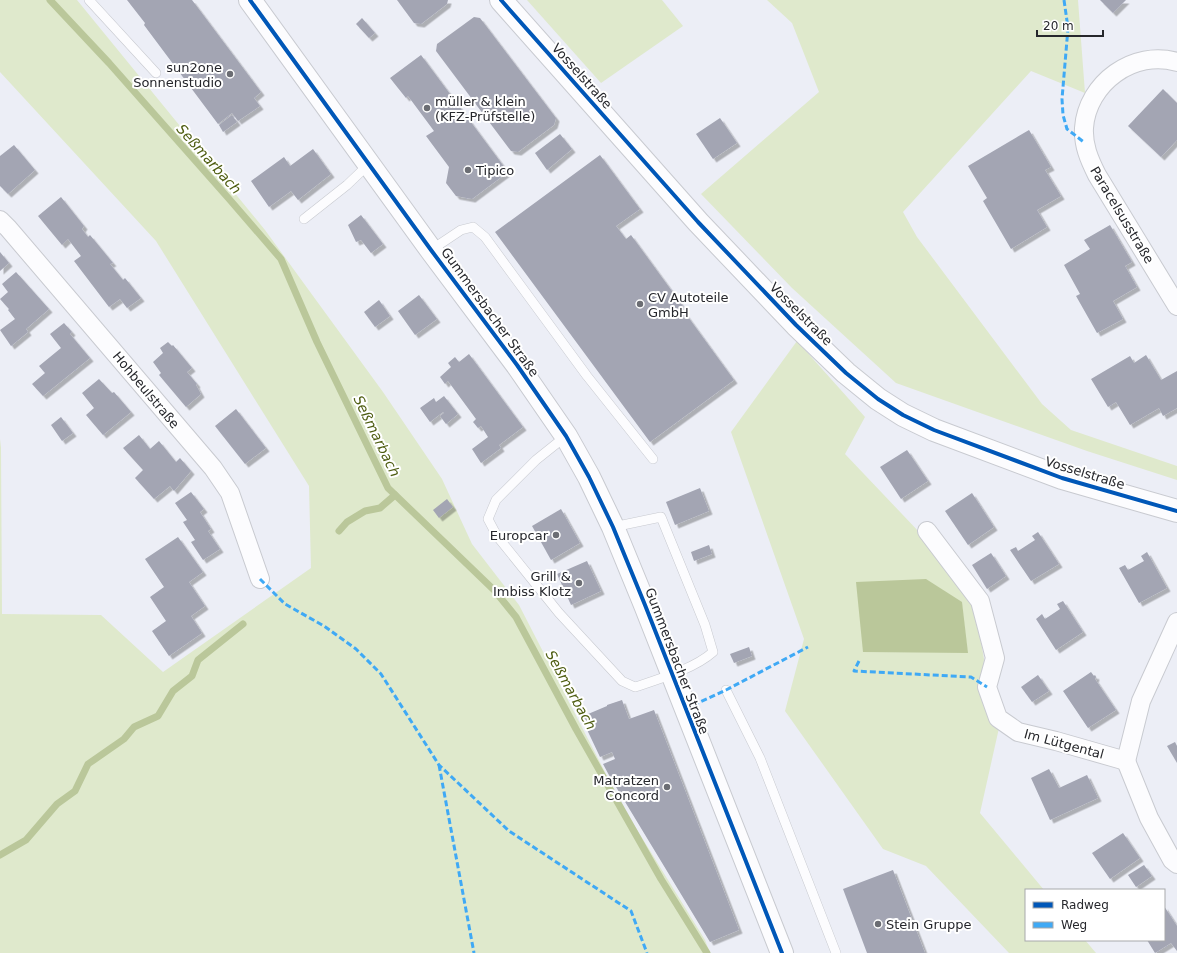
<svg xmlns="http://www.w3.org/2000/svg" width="1177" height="953" viewBox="0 0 1177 953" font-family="'DejaVu Sans',sans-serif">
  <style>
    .green { fill: #dfe9cc }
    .water { fill: #bac79a }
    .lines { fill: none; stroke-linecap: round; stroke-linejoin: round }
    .stream { stroke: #bac79a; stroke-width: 7 }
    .building { fill: #a3a5b3; filter: url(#shadow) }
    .lane-casing { stroke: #c8cad0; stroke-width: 10 }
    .street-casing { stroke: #c8cad0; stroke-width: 20 }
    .secondary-casing { stroke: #c8cad0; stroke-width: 24 }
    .lane { stroke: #fcfcfe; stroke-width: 9 }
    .street { stroke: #fcfcfe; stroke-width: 18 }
    .secondary { stroke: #fcfcfe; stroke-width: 22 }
    .quiet { stroke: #3fa9f5; stroke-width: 3; stroke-dasharray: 6 3; stroke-linecap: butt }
    .cycleway-casing { stroke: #fff; stroke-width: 6 }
    .cycleway { stroke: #0057b8; stroke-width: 4 }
    .poi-dot { fill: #6b6d73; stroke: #fff; stroke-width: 1.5 }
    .labels { text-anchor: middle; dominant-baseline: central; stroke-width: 4; stroke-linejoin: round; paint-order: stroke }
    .poi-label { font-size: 13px; fill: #26272c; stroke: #fff; text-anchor: end }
    .street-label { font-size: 13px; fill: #26272c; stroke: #fff }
    .water-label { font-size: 14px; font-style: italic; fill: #4e5d11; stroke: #fff }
  </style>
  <defs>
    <filter id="shadow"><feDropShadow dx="3.5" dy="3.5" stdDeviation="0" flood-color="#0004"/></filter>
  </defs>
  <rect width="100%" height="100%" fill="#eceef6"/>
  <g class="green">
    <path d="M0,0H77L265,230L383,392L442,479L472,544L519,605L623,807L705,940L710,953H0V439L1,448L2,614L101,615L163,672L311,568L309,486L156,241L0,72Z"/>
    <path d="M527,0H662L683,26L601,83Z"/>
    <path d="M767,0H1078L1085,93L1031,71L903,212L917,237L1042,404L1071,430L1177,466V480L1087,451L896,383L792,288L701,194L819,92L792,23Z"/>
    <path d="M797,341L865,417L845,454L921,534L974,601L984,659L981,691L999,728L980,813L1044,890H1026V940H1085L1096,953H1009L926,866L883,849L785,711L804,639L731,432Z"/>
  </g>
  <path class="water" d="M926,579L962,602L968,653L863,652L856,582Z"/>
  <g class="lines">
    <g class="stream">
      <path d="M50,0L109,63L230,200L281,259L317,342L388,488L495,591L516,617L576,729L661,879L707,953"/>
      <path d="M339,531L347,522L365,511L380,508L395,495"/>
      <path d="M0,855L26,840L57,804L75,791L88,764L124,739L134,727L158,716L173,691L192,676L198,660L243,624"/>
    </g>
  </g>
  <g class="building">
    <path d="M127,0H192L261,92L254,98L260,106L238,121L232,113L218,124L144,25L145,23Z"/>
    <path d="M397,0H448L447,4L421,24L414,23Z"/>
    <path d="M1100,0H1126L1113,13Z"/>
    <path d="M474,17L480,18L556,118L554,125L518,152L511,151L436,51L437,44Z"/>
    <path d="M362,18L375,33L369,38L356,24Z"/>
    <path d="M421,55L508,172L472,199L456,196L446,183L449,167L426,136L434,131L408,96L406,98L390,78Z"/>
    <path d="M1163,89L1177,103V140L1161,157L1128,126Z"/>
    <path d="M232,115L237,122L223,132L219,125Z"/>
    <path d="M720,118L737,143L713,159L696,134Z"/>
    <path d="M1029,130L1051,167L1045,170L1061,196L1037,210L1047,227L1011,249L983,201L987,198L968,166Z"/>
    <path d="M560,134L572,149L547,170L535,153Z"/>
    <path d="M14,145L35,170L8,194L0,186V156Z"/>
    <path d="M313,149L331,174L298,200L291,191L269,207L251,181L284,157L290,166Z"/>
    <path d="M600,155L640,209L616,226L626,239L631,235L685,309L683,310L734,380L650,442L495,232Z"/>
    <path d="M61,197L84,226L82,229L88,237L90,235L113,263L110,264L123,280L125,278L141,298L127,308L120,299L109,307L74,261L81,256L68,239L62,245L38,216Z"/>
    <path d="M361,215L383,244L371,253L361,240L356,242L348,225Z"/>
    <path d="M1110,225L1132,262L1125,266L1137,287L1113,301L1123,319L1097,333L1076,296L1080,294L1064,265L1090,249L1084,240Z"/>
    <path d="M0,252L9,263L0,271Z"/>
    <path d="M16,272L49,309L26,329L28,332L11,346L0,330L15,319L8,310L9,309L0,299L8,292L2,284Z"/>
    <path d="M419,295L437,319L415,335L398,311Z"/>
    <path d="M379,300L390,316L375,327L364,312Z"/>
    <path d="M64,323L72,332L70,334L90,358L43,396L32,384L45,373L39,366L61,348L50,334Z"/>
    <path d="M168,342L172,346L173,345L192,368L187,372L197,384L196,385L201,394L186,407L159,375L161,373L153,362L163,353L160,348Z"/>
    <path d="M469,354L523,427L499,445L501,448L481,463L472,449L488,437L481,426L478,428L473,422L476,419L448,381L445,384L440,377L451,367L448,363L455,357L459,362Z"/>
    <path d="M1146,355L1161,380L1177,371V408L1163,416L1159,408L1130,425L1116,402L1108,407L1091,379L1130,356L1134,363Z"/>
    <path d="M99,379L112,393L114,392L131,412L103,435L86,415L94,408L82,393Z"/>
    <path d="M444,396L458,414L446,424L440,416L444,413L443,412L430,422L420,408L434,398L436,402Z"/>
    <path d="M236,409L266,448L245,464L215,426Z"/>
    <path d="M61,417L73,433L62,441L51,425Z"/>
    <path d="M139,435L150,449L159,441L176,462L180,458L191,471L174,491L170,486L154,499L135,478L143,470L123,448Z"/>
    <path d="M907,450L928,481L901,499L880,467Z"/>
    <path d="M700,488L709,511L675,525L666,502Z"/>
    <path d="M191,492L204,509L200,512L211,529L208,531L220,549L203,560L191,542L195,540L183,522L187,520L175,503Z"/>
    <path d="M972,493L994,527L968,545L945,511Z"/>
    <path d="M447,499L453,507L439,518L433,510Z"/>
    <path d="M561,509L580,543L551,560L532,526Z"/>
    <path d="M1038,532L1059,564L1031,581L1010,550L1016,547L1018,551L1035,540L1032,536Z"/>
    <path d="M178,537L203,572L189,582L205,606L191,616L202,633L169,656L152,631L166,621L150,597L164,587L145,559Z"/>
    <path d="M709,545L712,554L694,561L691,552Z"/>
    <path d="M1147,552L1167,588L1139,603L1119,568L1125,565L1128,570L1144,561L1141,556Z"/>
    <path d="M991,553L1006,576L987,589L972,565Z"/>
    <path d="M587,561L601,591L571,605L557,574Z"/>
    <path d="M1063,601L1083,632L1056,650L1036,619L1042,614L1045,619L1060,609L1057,604Z"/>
    <path d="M749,647L752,656L734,663L730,654Z"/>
    <path d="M1091,672L1094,676L1095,675L1096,677L1095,679L1116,710L1088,728L1063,691Z"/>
    <path d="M1038,675L1049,691L1032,702L1021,687Z"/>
    <path d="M622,700L629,719L654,710L739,930L710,942L610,777L603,764L615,759L612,752L600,757L581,717L607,706V705Z"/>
    <path d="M1175,742L1177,746V763L1167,746Z"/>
    <path d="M1049,769L1059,788L1087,775L1098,798L1050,820L1031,778Z"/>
    <path d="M1123,833L1140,858L1110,879L1092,853Z"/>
    <path d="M1144,865L1152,876L1136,887L1128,875Z"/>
    <path d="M893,870L925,953H867L843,889Z"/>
    <path d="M1164,906L1177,926V951L1171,943L1155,953L1147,940H1164Z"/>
  </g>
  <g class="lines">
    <g class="lane-casing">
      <g id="lane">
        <path d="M89,0L156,73"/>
        <path d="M304,219L347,185L369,164"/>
        <path d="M431,250L461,230L473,227L485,237L587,376L653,459"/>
        <path d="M566,436L536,460L496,500L488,519L497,536L559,613L622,681L635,687C659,679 694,669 713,652L705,625L661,517L613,527"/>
        <path d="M726,690L760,758L836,953"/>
      </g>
    </g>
    <g class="street-casing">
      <g id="street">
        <path d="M1177,62C1134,49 1087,83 1084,128C1083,145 1089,159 1097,175L1177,306"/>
        <path d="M0,220L8,228L213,468L230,493L260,579"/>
        <path d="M927,531L980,601L995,658L987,687L998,718L1018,732L1056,741L1126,761L1141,701L1177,622"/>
        <path d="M1126,761L1149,818L1172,860L1177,864"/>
      </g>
    </g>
    <g class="secondary-casing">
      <g id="secondary">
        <path d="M250,0L431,250L517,365L566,436L589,477L613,527L645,605L782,953"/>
        <path d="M501,0L698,222L796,325L846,373L878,399L903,415L934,430L1062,478L1177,511"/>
      </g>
    </g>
    <use href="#lane" class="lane"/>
    <use href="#street" class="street"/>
    <use href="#secondary" class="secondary"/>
    <g class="quiet">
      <path d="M1064,0L1068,28L1062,99L1063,115L1067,129L1085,143"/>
      <path d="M260,579L285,604L324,626L356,649L381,674L439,765L509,831L631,911L647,953"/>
      <path d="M859,661L854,671L971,677L987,687"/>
      <path d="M685,709L726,690L808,647"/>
      <path d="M439,765L474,953"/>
    </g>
    <g class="cycleway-casing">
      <g id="cycleway">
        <path d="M250,0L431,250L517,365L566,436L589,477L613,527L645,605L782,953"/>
        <path d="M501,0L698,222L796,325L846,373L878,399L903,415L934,430L1062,478L1177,511"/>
      </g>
    </g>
    <use href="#cycleway" class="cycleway"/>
  </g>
  <g class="poi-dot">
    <circle cx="230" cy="74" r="4"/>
    <circle cx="427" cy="108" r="4"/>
    <circle cx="468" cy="170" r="4"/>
    <circle cx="640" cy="304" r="4"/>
    <circle cx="556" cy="535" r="4"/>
    <circle cx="579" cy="583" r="4"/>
    <circle cx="667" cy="787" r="4"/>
    <circle cx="878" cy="924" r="4"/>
  </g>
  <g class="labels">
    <g class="poi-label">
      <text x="222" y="67">sun2one<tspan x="222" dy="15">Sonnenstudio</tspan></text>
      <text x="435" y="101" text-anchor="start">müller &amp; klein<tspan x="435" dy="15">(KFZ-Prüfstelle)</tspan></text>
      <text x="476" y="170" text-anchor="start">Tipico</text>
      <text x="648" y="297" text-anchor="start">CV Autoteile<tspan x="648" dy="15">GmbH</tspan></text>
      <text x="548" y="535">Europcar</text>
      <text x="571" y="576">Grill &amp;<tspan x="571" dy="15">Imbiss Klotz</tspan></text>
      <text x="659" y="780">Matratzen<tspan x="659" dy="15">Concord</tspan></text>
      <text x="886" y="924" text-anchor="start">Stein Gruppe</text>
    </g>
    <g class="street-label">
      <text transform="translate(582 76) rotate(48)">Vosselstraße</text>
      <text transform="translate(1122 215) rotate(59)">Paracelsusstraße</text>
      <text transform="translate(490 312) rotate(54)">Gummersbacher Straße</text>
      <text transform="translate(801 314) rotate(45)">Vosselstraße</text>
      <text transform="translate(146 390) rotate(50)">Hohbeulstraße</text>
      <text transform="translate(1085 473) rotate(17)">Vosselstraße</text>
      <text transform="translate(677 661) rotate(69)">Gummersbacher Straße</text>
      <text transform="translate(1064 744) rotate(15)">Im Lütgental</text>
    </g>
    <g class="water-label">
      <text transform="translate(209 159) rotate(48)">Seßmarbach</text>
      <text transform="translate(377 436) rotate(64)">Seßmarbach</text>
      <text transform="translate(571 690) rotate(61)">Seßmarbach</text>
    </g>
  </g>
  <rect x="1025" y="889" width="140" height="52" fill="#ffffff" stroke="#a8a9ab"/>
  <rect x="1033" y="902" width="20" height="6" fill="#0057b8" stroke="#a8a9ab"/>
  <text x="1061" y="909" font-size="12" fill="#26272c">Radweg</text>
  <rect x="1033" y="922" width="20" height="6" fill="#3fa9f5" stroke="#a8a9ab"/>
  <text x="1061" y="929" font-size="12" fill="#26272c">Weg</text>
  <path d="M1037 30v6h66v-6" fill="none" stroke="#26272c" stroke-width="2"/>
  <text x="1043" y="30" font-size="12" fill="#26272c" stroke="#ffffff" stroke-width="3" paint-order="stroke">20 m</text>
</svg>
